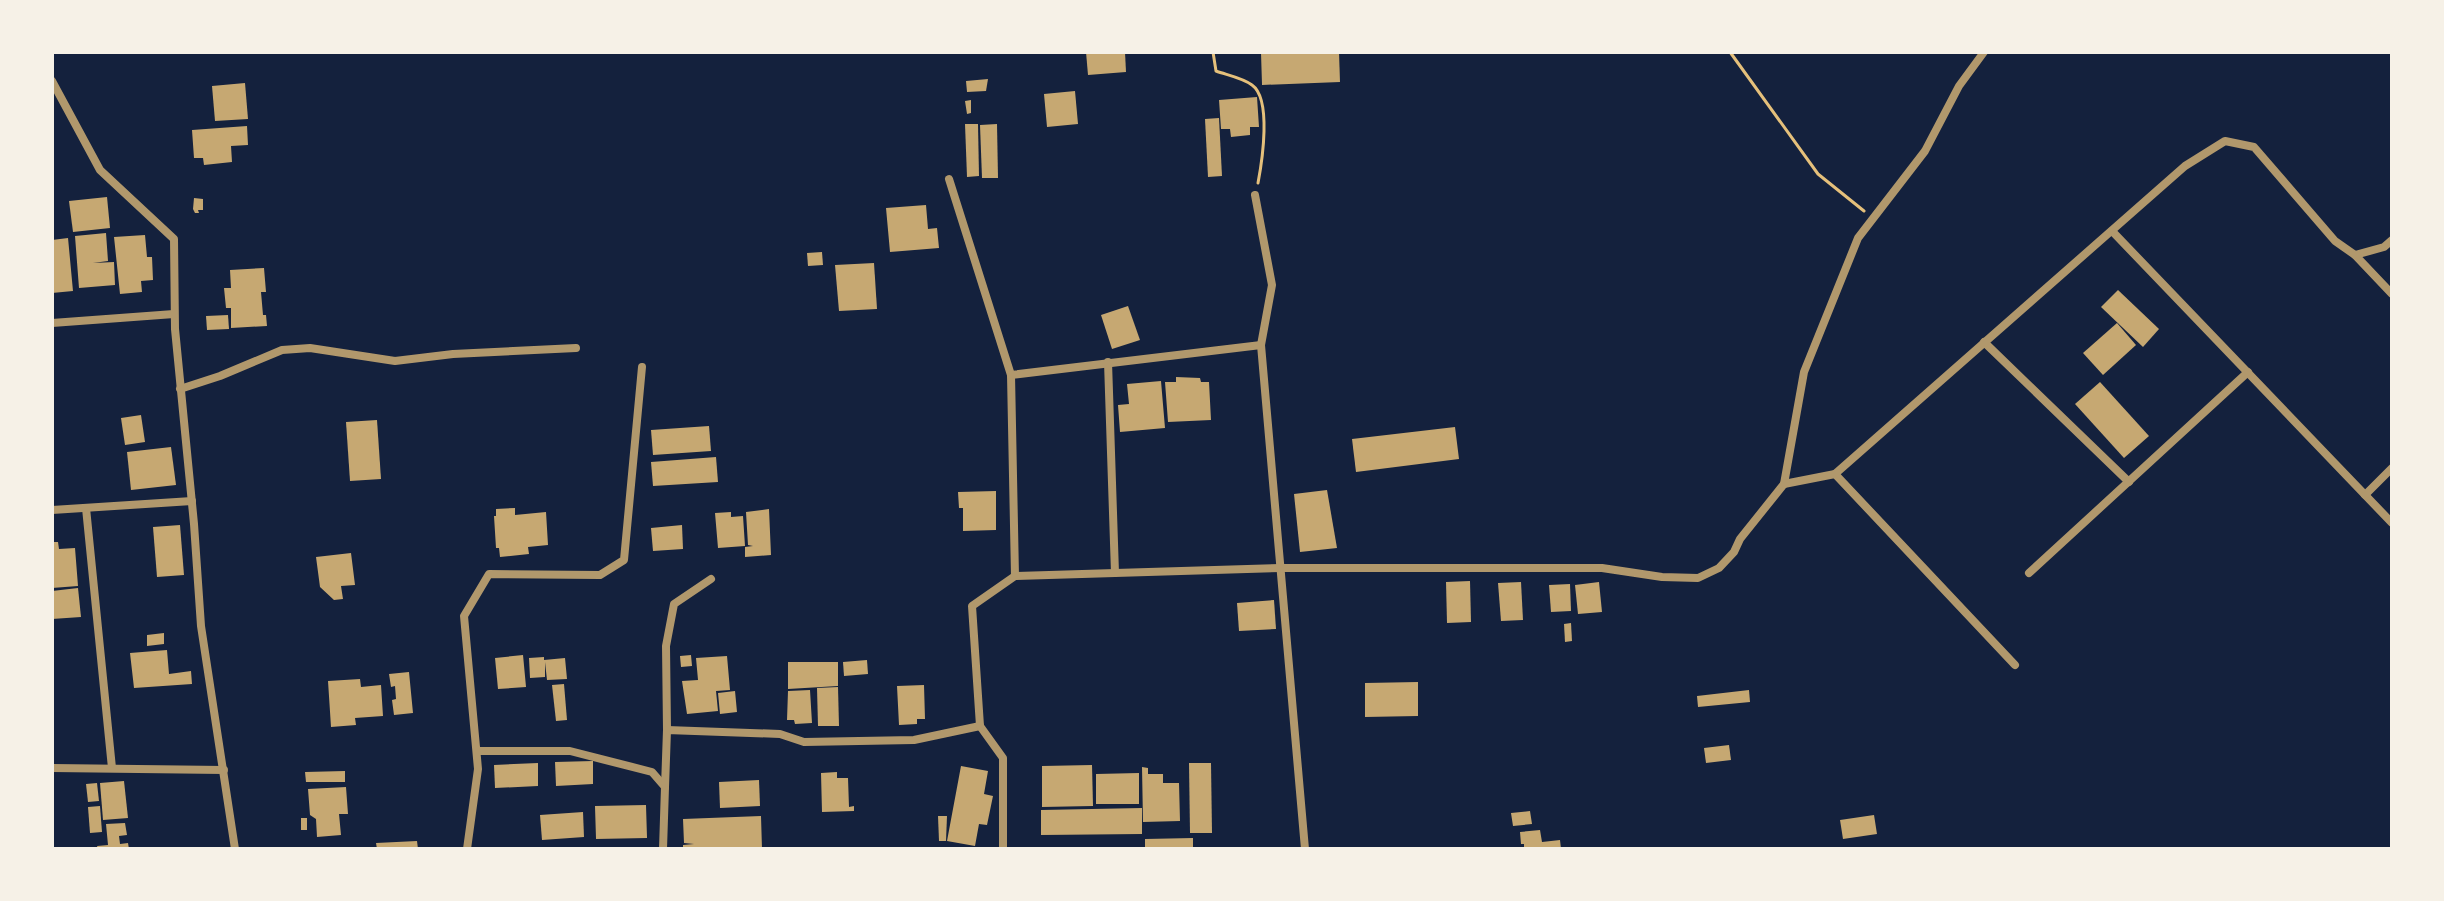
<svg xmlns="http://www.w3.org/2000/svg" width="2444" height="901" viewBox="0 0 2444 901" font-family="Roboto,sans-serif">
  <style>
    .building { fill: #c6a872 }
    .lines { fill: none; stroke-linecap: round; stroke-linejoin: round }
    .path { stroke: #e5c07b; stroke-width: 3 }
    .minor { stroke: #b1986c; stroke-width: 8 }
  </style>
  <rect width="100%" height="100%" fill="#14213d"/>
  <g class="building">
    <path d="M1086,52H1125L1126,72L1088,75Z"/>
    <path d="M1339,52L1340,82L1262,85L1261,53Z"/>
    <path d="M988,79L986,91L967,92L966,81Z"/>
    <path d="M245,83L248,119L215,121L212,86Z"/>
    <path d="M1075,91L1078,124L1047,127L1044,94Z"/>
    <path d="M1257,97L1259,127H1250V135L1231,137L1230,129H1221L1219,100Z"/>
    <path d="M971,100V113L967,114L965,101Z"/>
    <path d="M1219,118L1222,176L1208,177L1205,119Z"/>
    <path d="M965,124H978L979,176L967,177Z"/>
    <path d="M997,124L998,178H982L980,125Z"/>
    <path d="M247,126L248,145L231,146L232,162L204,165L203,158H194L192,130Z"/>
    <path d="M107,197L110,228L73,232L69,201Z"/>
    <path d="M194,198L203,199V210H198L199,213H195L193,209Z"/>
    <path d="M926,205L928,229L937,228L939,248L890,252L886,208Z"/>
    <path d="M106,233L108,261L93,263L114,262L115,285L79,288L75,236Z"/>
    <path d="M145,235L147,257H152L153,280L141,281L142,292L120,294L114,237Z"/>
    <path d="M68,238L73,291L52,293V240Z"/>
    <path d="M822,252L823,265L808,266L807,253Z"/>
    <path d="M874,263L877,309L839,311L835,265Z"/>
    <path d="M264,268L266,292H261L263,315H266L267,326L231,328V308H226L224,288H231L230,270Z"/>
    <path d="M2118,290L2159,329L2143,347L2101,307Z"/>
    <path d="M1128,306L1140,340L1112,349L1101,315Z"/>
    <path d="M228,315L229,329L207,330L206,316Z"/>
    <path d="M2117,323L2136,345L2103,375L2083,353Z"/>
    <path d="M1176,377L1200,378L1201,382H1209L1211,420L1168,422L1165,382H1176Z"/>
    <path d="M1161,381L1165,428L1120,432L1118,405L1129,404L1127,384Z"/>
    <path d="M2100,382L2149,436L2124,458L2075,404Z"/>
    <path d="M141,415L145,442L125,445L121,418Z"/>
    <path d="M377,420L381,479L350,481L346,422Z"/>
    <path d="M709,426L711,451L653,455L651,430Z"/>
    <path d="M1455,427L1459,459L1356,472L1352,439Z"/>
    <path d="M171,447L176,485L131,490L127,452Z"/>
    <path d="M716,457L718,482L653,486L651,462Z"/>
    <path d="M1327,490L1337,548L1300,552L1294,494Z"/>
    <path d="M996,491V530L963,531V508H959L958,492Z"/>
    <path d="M515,508V515L546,512L548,545L528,547L529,554L500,557L499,548H496L494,516H496V509Z"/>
    <path d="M769,509L771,555L745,557V547L753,546L748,545L746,512Z"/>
    <path d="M731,512V517L743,516L745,546L718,548L715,513Z"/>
    <path d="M180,525L184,575L157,577L153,527Z"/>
    <path d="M682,525L683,549L653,551L651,528Z"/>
    <path d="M52,542H58L59,549L75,548L78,586L52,588Z"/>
    <path d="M351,553L355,585L341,586L343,599L334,600L320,587L316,557Z"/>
    <path d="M1470,581L1471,622L1447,623L1446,582Z"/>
    <path d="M1521,582L1523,620L1501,621L1498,583Z"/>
    <path d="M1599,582L1602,612L1578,614L1575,585Z"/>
    <path d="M1570,584L1571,611L1551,612L1549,585Z"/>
    <path d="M78,588L81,617L52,619V591Z"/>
    <path d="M1274,600L1276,629L1239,631L1237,603Z"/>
    <path d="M1571,623L1572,641L1565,642L1564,624Z"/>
    <path d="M164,633V644L147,646V635Z"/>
    <path d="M167,650L169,674L191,671L192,684L134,688L130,653Z"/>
    <path d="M523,655L526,687L498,689L495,658Z"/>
    <path d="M691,655L692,666L681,667L680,656Z"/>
    <path d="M727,656L730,690L716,691L718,711L687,714L682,681L698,680L696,658Z"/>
    <path d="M544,657V660L565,658L567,679L547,680L545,662V677L530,678L529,658Z"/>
    <path d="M867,660L868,674L844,676L843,662Z"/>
    <path d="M788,662H838V686L788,689Z"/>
    <path d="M409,672L413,713L394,715L392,700L396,699L395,686L391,687L389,674Z"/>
    <path d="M360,679L361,687L381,685L383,716L355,718L356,725L331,727L328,681Z"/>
    <path d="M1418,682V716L1365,717V683Z"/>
    <path d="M564,684L567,720L556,721L552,685Z"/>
    <path d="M924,685L925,719H917V724L899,725L897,686Z"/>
    <path d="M838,687L839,726H818L817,688Z"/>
    <path d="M810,690L812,723L795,724L794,720H787L788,691Z"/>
    <path d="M1749,690L1750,702L1698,707L1697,696Z"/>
    <path d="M735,691L737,712L720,714L718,693Z"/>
    <path d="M1729,745L1731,760L1706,763L1704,748Z"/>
    <path d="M593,761V784L556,786L555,762Z"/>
    <path d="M538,763V786L495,788L494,765Z"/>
    <path d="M1189,763H1211L1212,833H1190Z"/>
    <path d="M1092,765L1093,806L1042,807V766Z"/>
    <path d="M961,766L988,771L984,794L993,796L987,825L979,824L975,846L947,841Z"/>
    <path d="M1142,767L1148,768V774H1163V783H1179L1180,821L1143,822Z"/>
    <path d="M345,771V782H306L305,772Z"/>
    <path d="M837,772V778H848L849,807L854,806V811L822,812L821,773Z"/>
    <path d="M1139,773V804H1096V774Z"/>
    <path d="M759,780L760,806L720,808L719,782Z"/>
    <path d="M124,781L128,818L103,820L100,783Z"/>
    <path d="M97,783L99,801L88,802L86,784Z"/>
    <path d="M346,787L348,814H339L341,835L317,837L316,819L310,815L308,789Z"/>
    <path d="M646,805L647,838L596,839L595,806Z"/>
    <path d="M100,806L102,832L90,833L88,807Z"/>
    <path d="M1142,808V834L1041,835V810Z"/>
    <path d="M1530,811L1532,824L1513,826L1511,813Z"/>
    <path d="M583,812L584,837L542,840L540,815Z"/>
    <path d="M1874,815L1877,834L1843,839L1840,820Z"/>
    <path d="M761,816L762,849H683V845L694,844L684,843L683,819Z"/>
    <path d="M938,816H947L946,841H939Z"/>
    <rect x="301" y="818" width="6" height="12"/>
    <path d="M125,823L127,835L119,836L120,844L128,843L129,849H98L97,846L108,845L106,824Z"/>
    <path d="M1540,830L1542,842L1560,840L1561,849H1524V844H1521L1520,832Z"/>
    <path d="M1193,838V849H1145V839Z"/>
    <path d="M417,841L418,849H377L376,843Z"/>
  </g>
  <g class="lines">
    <g class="path">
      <path d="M1213,52L1216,71C1227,75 1243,78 1252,85C1272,99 1262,162 1258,183"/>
      <path d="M1730,52L1818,174L1864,211"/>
    </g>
    <g class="minor">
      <path d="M52,81L100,170L174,239L175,329L194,524L201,626L235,849"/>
      <path d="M949,179L1011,375L1015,576"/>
      <path d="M1255,195L1272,285L1261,345L1305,849"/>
      <path d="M2112,231L2392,523"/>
      <path d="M2355,255L2392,294"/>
      <path d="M52,323L174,314"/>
      <path d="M1984,342L2129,482"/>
      <path d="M1108,362L1115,573"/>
      <path d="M1011,375L1261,345"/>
      <path d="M180,389L220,376L282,350L310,348L395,361L453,354L576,348"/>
      <path d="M1835,474L2015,665"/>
      <path d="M1784,484L1804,372L1858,238L1925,151L1959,86L1984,52"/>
      <path d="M2365,495L2392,468"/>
      <path d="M86,508L112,768"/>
      <path d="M52,510L192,501"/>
      <path d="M2029,573L2248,372"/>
      <path d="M667,730L666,646L674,604L711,579"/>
      <path d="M477,751H570L652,772L665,787L663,849"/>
      <path d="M52,768L224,770"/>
      <path d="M665,787L667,730L780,734L804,742L914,740L980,726"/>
      <path d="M467,849L478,769L464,616L489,574L600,575L624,560L642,367"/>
      <path d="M1003,849V758L980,726L972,606L1015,576L1281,568H1602L1662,577L1698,578L1719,568L1734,552L1740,539L1784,484L1835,474L2185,166L2225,141L2254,147L2335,241L2355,255L2384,247L2392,240"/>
    </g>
  </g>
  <rect width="2444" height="901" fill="none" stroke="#f6f1e7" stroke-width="108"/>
</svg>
